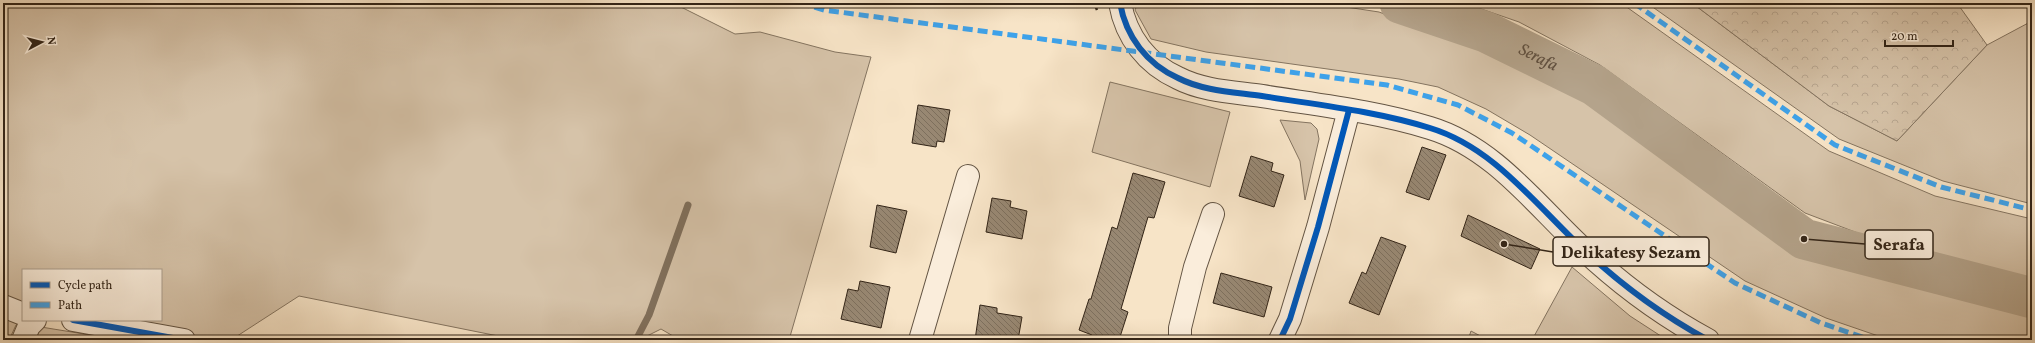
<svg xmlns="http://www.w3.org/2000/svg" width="2035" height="343" viewBox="0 0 2035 343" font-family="Vollkorn,serif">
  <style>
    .green { fill: #d6c3a9; stroke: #847460 }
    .forest { fill: url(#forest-crowns); stroke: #847460 }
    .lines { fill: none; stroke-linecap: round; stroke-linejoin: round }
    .stream { stroke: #80705d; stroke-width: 7 }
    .river { stroke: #b4a38b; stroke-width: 41 }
    .building { fill: url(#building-back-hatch); stroke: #322417 }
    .minor-casing { stroke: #635443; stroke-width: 24 }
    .path { stroke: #322417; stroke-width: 2.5; stroke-dasharray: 3 2; stroke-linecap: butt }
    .minor { stroke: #faeddb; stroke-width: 22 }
    .quiet { stroke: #3ea2ea; stroke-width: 5; stroke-dasharray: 10 5; stroke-linecap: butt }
    .cycleway-casing { stroke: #faeddb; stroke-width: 8 }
    .cycleway { stroke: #0057b8; stroke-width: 6 }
    .labels { text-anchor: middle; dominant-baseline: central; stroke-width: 3.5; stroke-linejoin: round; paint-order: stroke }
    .water-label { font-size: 17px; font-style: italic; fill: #605040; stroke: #faeddb }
    .leader { fill: none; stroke: #322417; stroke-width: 1.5 }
    .callout-dot { fill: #322417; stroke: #faeddb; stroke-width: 1.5 }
    .callout { fill: #faeddb; stroke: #322417; stroke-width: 1.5 }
    .callout-label { font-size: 17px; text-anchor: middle; font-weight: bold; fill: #322417 }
  </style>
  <defs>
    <pattern id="forest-crowns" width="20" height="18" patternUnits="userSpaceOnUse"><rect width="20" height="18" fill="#d6c3a9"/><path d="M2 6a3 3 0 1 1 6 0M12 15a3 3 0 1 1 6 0" fill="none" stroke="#b8a791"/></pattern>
    <pattern id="building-back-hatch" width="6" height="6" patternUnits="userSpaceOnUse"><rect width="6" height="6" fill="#988873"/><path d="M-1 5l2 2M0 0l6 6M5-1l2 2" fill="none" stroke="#7d6f5d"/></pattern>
  </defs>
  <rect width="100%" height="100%" fill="#f7e4c7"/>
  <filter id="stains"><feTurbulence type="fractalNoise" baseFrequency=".005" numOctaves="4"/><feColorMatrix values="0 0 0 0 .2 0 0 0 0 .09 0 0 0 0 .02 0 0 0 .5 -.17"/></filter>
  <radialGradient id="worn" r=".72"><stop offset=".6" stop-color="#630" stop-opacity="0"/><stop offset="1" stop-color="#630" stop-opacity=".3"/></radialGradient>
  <g class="green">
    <path d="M3,3H673L735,34L760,32L835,52L871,57L789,340H698L673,336L661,329L639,340H518L299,296L231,340H212L107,320H161V270H23L24,320L16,325L9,340H3Z"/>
    <path d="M1138,3H1320L1379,12L1498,56L1602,104L1809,260L2032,317V340H1890L1826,318L1745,281L1530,135L1486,109L1438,87L1399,79L1206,52L1151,39L1135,10Z"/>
    <path d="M1464,3H1621L1829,151L1935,196L2032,219V283L1871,238L1805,213L1600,65L1519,22Z"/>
    <path d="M1647,3H1692L1829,106L1897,141L1987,45L2032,21V204L1943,181L1839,139Z"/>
    <path d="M1110,82L1230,112L1210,187L1092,152Z"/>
    <path d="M1280,120L1311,123L1317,129L1319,139L1305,200L1300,161Z"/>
    <path d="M1572,267L1630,316L1667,340H1532Z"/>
    <path d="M41,327L121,340H35Z"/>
    <path d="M1471,331L1488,340H1468Z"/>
  </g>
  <path class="forest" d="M1692,3H1957L1987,45L1897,141L1829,106Z"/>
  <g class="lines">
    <g class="stream">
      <path d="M1427,11L1429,3"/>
      <path d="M636,340L649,315L688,205"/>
    </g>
    <path class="river" id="s1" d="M1400,3L1486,32L1594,85L1804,239L2032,298"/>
  </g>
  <g class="building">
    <path d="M918,105L950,110L944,142L937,141L936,147L912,143Z"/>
    <path d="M1422,147L1446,155L1429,200L1406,192Z"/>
    <path d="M1251,156L1273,163L1271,171L1284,175L1274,207L1239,196Z"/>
    <path d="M1133,173L1165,182L1154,218L1148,217L1121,309L1128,312L1119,340H1090L1092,335L1079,330L1089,299H1091L1112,227L1117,229Z"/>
    <path d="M992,198L1011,201L1010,207L1027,211L1022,239L986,232Z"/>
    <path d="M877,205L907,211L896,253L870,247Z"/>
    <path d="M1468,215L1540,249L1531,269L1461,236Z"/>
    <path d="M1381,237L1406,246L1379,315L1349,303L1362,272L1366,274Z"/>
    <path d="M1221,273L1272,287L1264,317L1213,303Z"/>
    <path d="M860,281L890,287L881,328L841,319L848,289L858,291Z"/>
    <path d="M980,305L997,308V313L1022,317L1018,340H975Z"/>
  </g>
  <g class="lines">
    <g class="minor-casing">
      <g id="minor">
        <path d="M1120,3C1126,37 1147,64 1178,78C1203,91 1234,92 1262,96C1318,105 1375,111 1430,128C1493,147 1535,204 1582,248C1620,284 1662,315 1708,340"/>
        <path d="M3,306L23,314"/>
        <path d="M73,320L184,340"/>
        <path d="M23,340L29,326L35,320"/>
        <path d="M920,340L968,176"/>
        <path d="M1180,340V328L1195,267L1213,214"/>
        <path d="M1280,340L1290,319L1318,227L1349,110"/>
      </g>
    </g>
    <path class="path" d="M1094,3L1097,10"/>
    <use href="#minor" class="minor"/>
    <g class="quiet">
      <path d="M800,3L824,10L1387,85L1458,105L1512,133L1735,283L1821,323L1871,340"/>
      <path d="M1634,3L1835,145L1941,187L2032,210"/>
    </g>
    <g class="cycleway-casing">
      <g id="cycleway">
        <path d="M1120,3C1126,37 1147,64 1178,78C1203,91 1234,92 1262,96C1318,105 1375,111 1430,128C1493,147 1535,204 1582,248C1620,284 1662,315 1708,340"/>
        <path d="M73,320L184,340"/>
        <path d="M1280,340L1290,319L1318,227L1349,110"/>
      </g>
    </g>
    <use href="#cycleway" class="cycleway"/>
  </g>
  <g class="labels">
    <g class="water-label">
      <text stroke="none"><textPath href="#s1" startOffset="149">Serafa</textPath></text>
    </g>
  </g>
  <path class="leader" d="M1804 239L1865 244M1504 244L1553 252"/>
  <g class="callout-dot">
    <circle cx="1804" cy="239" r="4"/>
    <circle cx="1504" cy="244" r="4"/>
  </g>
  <g class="callout">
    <rect x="1865" y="230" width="68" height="29" rx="4"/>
    <rect x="1553" y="237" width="156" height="29" rx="4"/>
  </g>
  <g class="callout-label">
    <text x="1899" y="250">Serafa</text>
    <text x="1631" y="258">Delikatesy Sezam</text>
  </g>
  <rect width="2035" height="343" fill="none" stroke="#f7e4c7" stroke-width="16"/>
  <rect x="4" y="4" width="2027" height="335" fill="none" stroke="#322417" stroke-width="2"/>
  <rect x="8" y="8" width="2019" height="327" fill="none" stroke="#322417"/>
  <rect x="22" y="269" width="140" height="52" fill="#faeddb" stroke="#aa9d8d"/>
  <rect x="30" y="282" width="20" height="6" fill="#0057b8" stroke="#aa9d8d"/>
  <text x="58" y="289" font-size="12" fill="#322417">Cycle path</text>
  <rect x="30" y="302" width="20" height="6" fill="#3ea2ea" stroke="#aa9d8d"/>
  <text x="58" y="309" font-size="12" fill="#322417">Path</text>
  <g transform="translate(42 42) rotate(83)" stroke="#faeddb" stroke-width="3" paint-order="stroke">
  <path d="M0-3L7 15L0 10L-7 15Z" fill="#322417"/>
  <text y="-6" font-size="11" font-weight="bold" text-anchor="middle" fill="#322417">N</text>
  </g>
  <path d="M1885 40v6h68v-6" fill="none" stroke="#322417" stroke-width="2"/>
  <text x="1891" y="40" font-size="12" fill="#322417" stroke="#faeddb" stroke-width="3" paint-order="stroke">20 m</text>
  <rect width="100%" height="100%" filter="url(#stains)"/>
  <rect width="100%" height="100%" fill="url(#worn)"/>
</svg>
